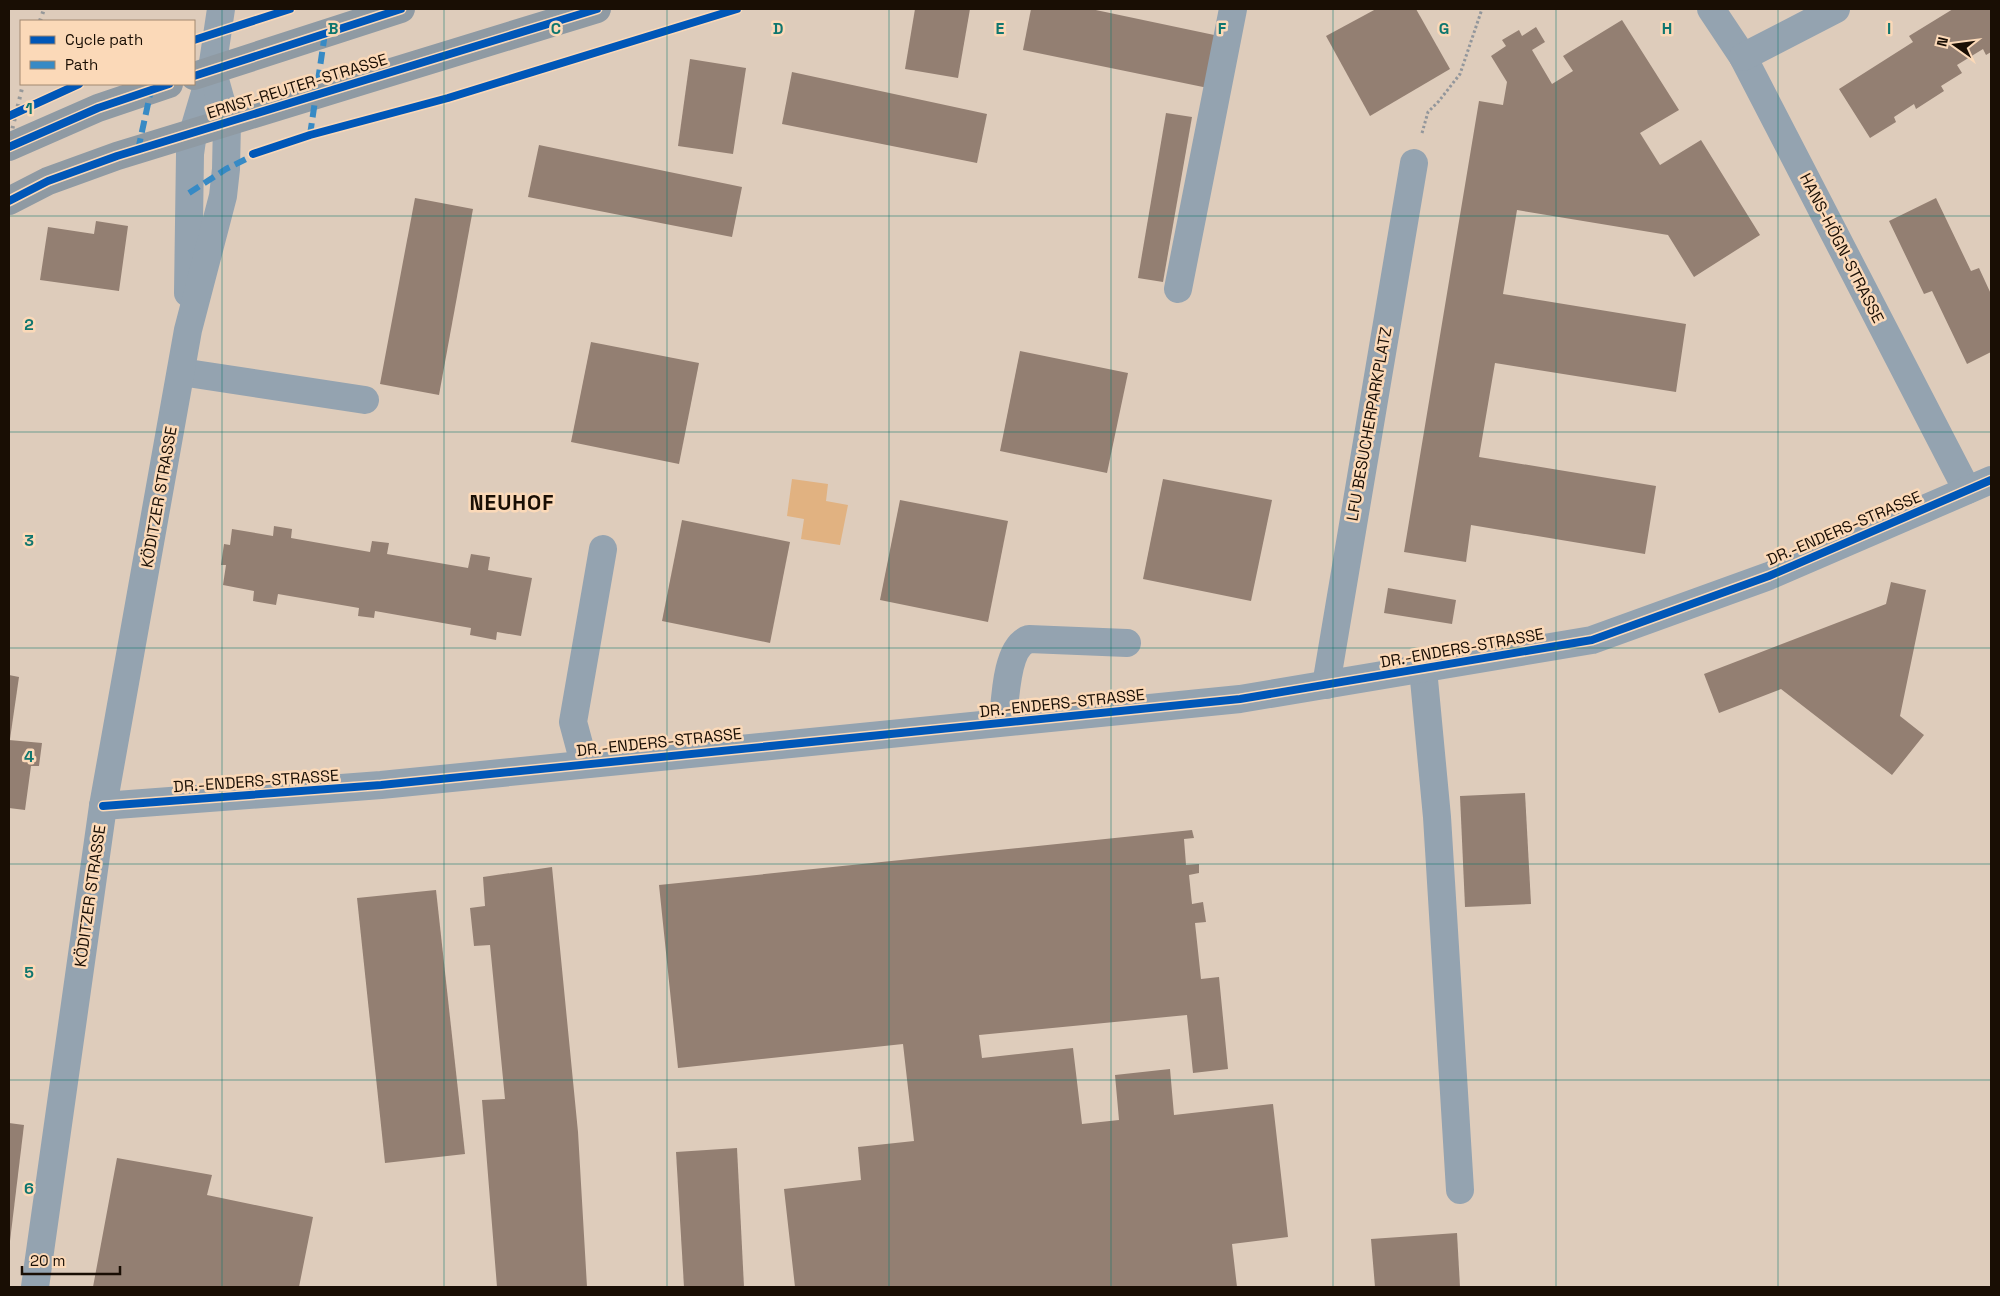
<svg xmlns="http://www.w3.org/2000/svg" width="2000" height="1296" viewBox="0 0 2000 1296" font-family="'Space Grotesk',sans-serif">
  <style>
    .green { fill: #e1b281 }
    .building { fill: #937f72 }
    .lines { fill: none; stroke-linecap: round; stroke-linejoin: round }
    .path { stroke: #92969b; stroke-width: 3; stroke-dasharray: 2.5 2.5; stroke-linecap: butt }
    .minor { stroke: #94a3b0; stroke-width: 28 }
    .major { stroke: #8f9aa3; stroke-width: 28 }
    .rail { stroke: #969899; stroke-width: 4; stroke-dasharray: 2.5 5; stroke-linecap: butt }
    .quiet { stroke: #378ac5; stroke-width: 6; stroke-dasharray: 12 6; stroke-linecap: butt }
    .cycleway-casing { stroke: #fbd9b8; stroke-width: 11 }
    .cycleway { stroke: #0057b8; stroke-width: 8 }
    .grid { fill: none; stroke: #0f766e; stroke-width: 1; stroke-opacity: 0.55 }
    .labels { text-anchor: middle; dominant-baseline: central; stroke-width: 5; stroke-linejoin: round; paint-order: stroke }
    .street-label { font-size: 16px; fill: #190e04; stroke: #fbd9b8 }
    .district-label { font-size: 21px; font-weight: bold; letter-spacing: 1px; fill: #190e04; stroke: #fbd9b8 }
    .grid-label { font-size: 16px; text-anchor: middle; font-weight: bold; fill: #0f766e; stroke: #fbd9b8; stroke-width: 5; stroke-linejoin: round; paint-order: stroke }
  </style>
  <rect width="100%" height="100%" fill="#deccbb"/>
  <path class="green" d="M792,479L828,484L826,501L848,505L840,545L801,539L804,519L787,516Z"/>
  <g class="building">
    <path d="M915,9H970L958,78L905,69Z"/>
    <path d="M1031,9H1091L1219,36L1208,88L1023,50Z"/>
    <path d="M1376,9H1416L1450,69L1370,116L1326,36Z"/>
    <path d="M1953,9H1991V52L1986,55L1983,49L1957,65L1962,73L1941,86L1944,91L1916,109L1914,104L1894,117L1896,122L1870,138L1839,89L1913,42L1909,36Z"/>
    <path d="M1622,20L1679,110L1640,133L1660,165L1701,140L1760,235L1694,277L1668,235L1517,210L1503,294L1686,324L1676,392L1495,363L1479,457L1656,486L1645,554L1471,525L1466,562L1404,552L1479,101L1503,105L1507,82L1491,56L1506,46L1502,40L1519,30L1522,36L1536,27L1545,42L1532,50L1552,84L1573,71L1563,56Z"/>
    <path d="M690,59L746,68L733,154L678,146Z"/>
    <path d="M792,72L987,114L977,163L782,124Z"/>
    <path d="M1166,113L1192,117L1163,282L1138,278Z"/>
    <path d="M539,145L742,187L732,237L528,197Z"/>
    <path d="M415,198L473,209L439,395L380,384Z"/>
    <path d="M1936,198L1971,271L1979,268L1991,294V352L1967,364L1932,291L1924,294L1889,221Z"/>
    <path d="M96,221L128,226L119,291L40,280L48,227L94,234Z"/>
    <path d="M591,342L699,363L679,464L571,442Z"/>
    <path d="M1020,351L1128,373L1107,473L1000,451Z"/>
    <path d="M1163,479L1272,500L1251,601L1143,579Z"/>
    <path d="M900,500L1008,521L988,622L880,600Z"/>
    <path d="M682,520L790,542L770,643L662,621Z"/>
    <path d="M274,526L292,529L291,538L370,552L372,541L389,543L387,554L468,568L471,554L490,557L488,570L532,578L521,636L497,632L496,640L470,635L471,628L375,611L374,618L358,616L359,608L278,594L276,605L253,601L254,591L223,585L226,565H221L224,544L230,545L232,529L273,536Z"/>
    <path d="M1891,582L1926,590L1900,716L1924,735L1892,775L1781,689L1719,713L1704,674L1886,604Z"/>
    <path d="M1388,588L1456,600L1452,624L1384,613Z"/>
    <path d="M9,675L19,677L10,739H9Z"/>
    <path d="M9,740L42,743L39,766H31L25,810L9,808Z"/>
    <path d="M1525,793L1531,904L1465,907L1460,796Z"/>
    <path d="M1192,830L1194,838L1184,839L1186,865L1199,864V873L1189,875L1192,904L1203,902L1206,922L1195,923L1201,979L1219,977L1228,1069L1193,1073L1187,1015L979,1035L982,1058L1073,1048L1082,1124L1119,1120L1115,1075L1170,1069L1174,1115L1273,1104L1288,1237L1232,1244L1237,1287H795L784,1189L861,1180L858,1147L914,1141L903,1044L678,1068L659,885Z"/>
    <path d="M552,867L578,1132L587,1287H497L482,1100L505,1099L490,945L474,946L470,908L485,906L483,877Z"/>
    <path d="M436,890L465,1154L385,1163L357,898Z"/>
    <path d="M9,1123L24,1125L10,1241H9Z"/>
    <path d="M737,1148L744,1287H684L676,1152Z"/>
    <path d="M117,1158L212,1175L207,1195L313,1217L299,1287H93Z"/>
    <path d="M1457,1233L1460,1287H1375L1371,1239Z"/>
  </g>
  <g class="lines">
    <path class="path" d="M1422,133L1428,112L1439,101L1460,74L1482,9"/>
    <g class="minor">
      <path d="M1711,9L1743,57L1967,490"/>
      <path d="M1743,57L1836,9"/>
      <path d="M1178,289L1233,9"/>
      <path d="M188,293L190,154L193,133L212,69L221,9"/>
      <path d="M181,372L365,400"/>
      <path d="M1423,669L1437,817L1460,1190"/>
      <path d="M1326,685L1414,163"/>
      <path d="M1003,722C1005,701 1006,646 1029,639L1127,643"/>
      <path d="M584,763L573,722L603,549"/>
      <path d="M103,806L381,785L1240,699L1592,640L1769,576L1991,480"/>
      <path d="M35,1287L103,806L188,330L223,196L226,169L227,123L212,69"/>
    </g>
    <g class="major">
      <path d="M194,76L401,9"/>
      <path d="M9,147L98,108L169,84"/>
      <path d="M9,201L48,181L117,156L597,9"/>
    </g>
    <g class="rail">
      <path d="M40,21L44,9"/>
      <path d="M9,143L23,84"/>
    </g>
    <g class="quiet">
      <path d="M310,135L325,33"/>
      <path d="M138,150L151,90"/>
      <path d="M189,193L226,169L258,153"/>
    </g>
    <g class="cycleway-casing">
      <g id="cycleway">
        <path d="M194,40L290,9"/>
        <path d="M194,76L401,9"/>
        <path d="M9,116L79,84"/>
        <path d="M9,147L98,108L169,84"/>
        <path d="M253,154L310,135L448,98L737,9"/>
        <path d="M9,201L48,181L117,156L597,9"/>
        <path d="M103,806L381,785L1240,699L1592,640L1769,576L1991,480"/>
      </g>
    </g>
    <use href="#cycleway" class="cycleway"/>
  </g>
  <path class="grid" d="M222,9V1287M444,9V1287M667,9V1287M889,9V1287M1111,9V1287M1333,9V1287M1556,9V1287M1778,9V1287M9,216H1991M9,432H1991M9,648H1991M9,864H1991M9,1080H1991"/>
  <g class="labels">
    <g class="street-label">
      <text transform="translate(297 86) rotate(-17)">ERNST-REUTER-STRASSE</text>
      <text transform="translate(1842 248) rotate(63)">HANS-HÖGN-STRASSE</text>
      <text transform="translate(1369 424) rotate(-80)">LFU BESUCHERPARKPLATZ</text>
      <text transform="translate(159 497) rotate(-80)">KÖDITZER STRASSE</text>
      <text transform="translate(1844 528) rotate(-23)">DR.-ENDERS-STRASSE</text>
      <text transform="translate(1462 648) rotate(-10)">DR.-ENDERS-STRASSE</text>
      <text transform="translate(1062 703) rotate(-6)">DR.-ENDERS-STRASSE</text>
      <text transform="translate(659 742) rotate(-6)">DR.-ENDERS-STRASSE</text>
      <text transform="translate(256 781) rotate(-4)">DR.-ENDERS-STRASSE</text>
      <text transform="translate(90 896) rotate(-82)">KÖDITZER STRASSE</text>
    </g>
    <g class="district-label">
      <text x="512" y="502">NEUHOF</text>
    </g>
  </g>
  <g class="grid-label">
    <text x="333" y="34">B</text>
    <text x="556" y="34">C</text>
    <text x="778" y="34">D</text>
    <text x="1000" y="34">E</text>
    <text x="1222" y="34">F</text>
    <text x="1444" y="34">G</text>
    <text x="1667" y="34">H</text>
    <text x="1889" y="34">I</text>
    <text x="29" y="114">1</text>
    <text x="29" y="330">2</text>
    <text x="29" y="546">3</text>
    <text x="29" y="762">4</text>
    <text x="29" y="978">5</text>
    <text x="29" y="1194">6</text>
  </g>
  <rect width="2000" height="1296" fill="none" stroke="#190e04" stroke-width="20"/>
  <rect x="20" y="20" width="175" height="65" fill="#fbd9b8" stroke="#a18870"/>
  <rect x="30" y="36" width="25" height="8" fill="#0057b8" stroke="#a18870"/>
  <text x="65" y="45" font-size="15" fill="#190e04">Cycle path</text>
  <rect x="30" y="61" width="25" height="8" fill="#378ac5" stroke="#a18870"/>
  <text x="65" y="70" font-size="15" fill="#190e04">Path</text>
  <g transform="translate(1955 45) rotate(284)" stroke="#fbd9b8" stroke-width="4" paint-order="stroke">
  <path d="M0-4L9 19L0 12L-9 19Z" fill="#190e04"/>
  <text y="-8" font-size="14" font-weight="bold" text-anchor="middle" fill="#190e04">N</text>
  </g>
  <path d="M22 1266v8h98v-8" fill="none" stroke="#190e04" stroke-width="2.5"/>
  <text x="30" y="1266" font-size="15" fill="#190e04" stroke="#fbd9b8" stroke-width="4" paint-order="stroke">20 m</text>
</svg>
